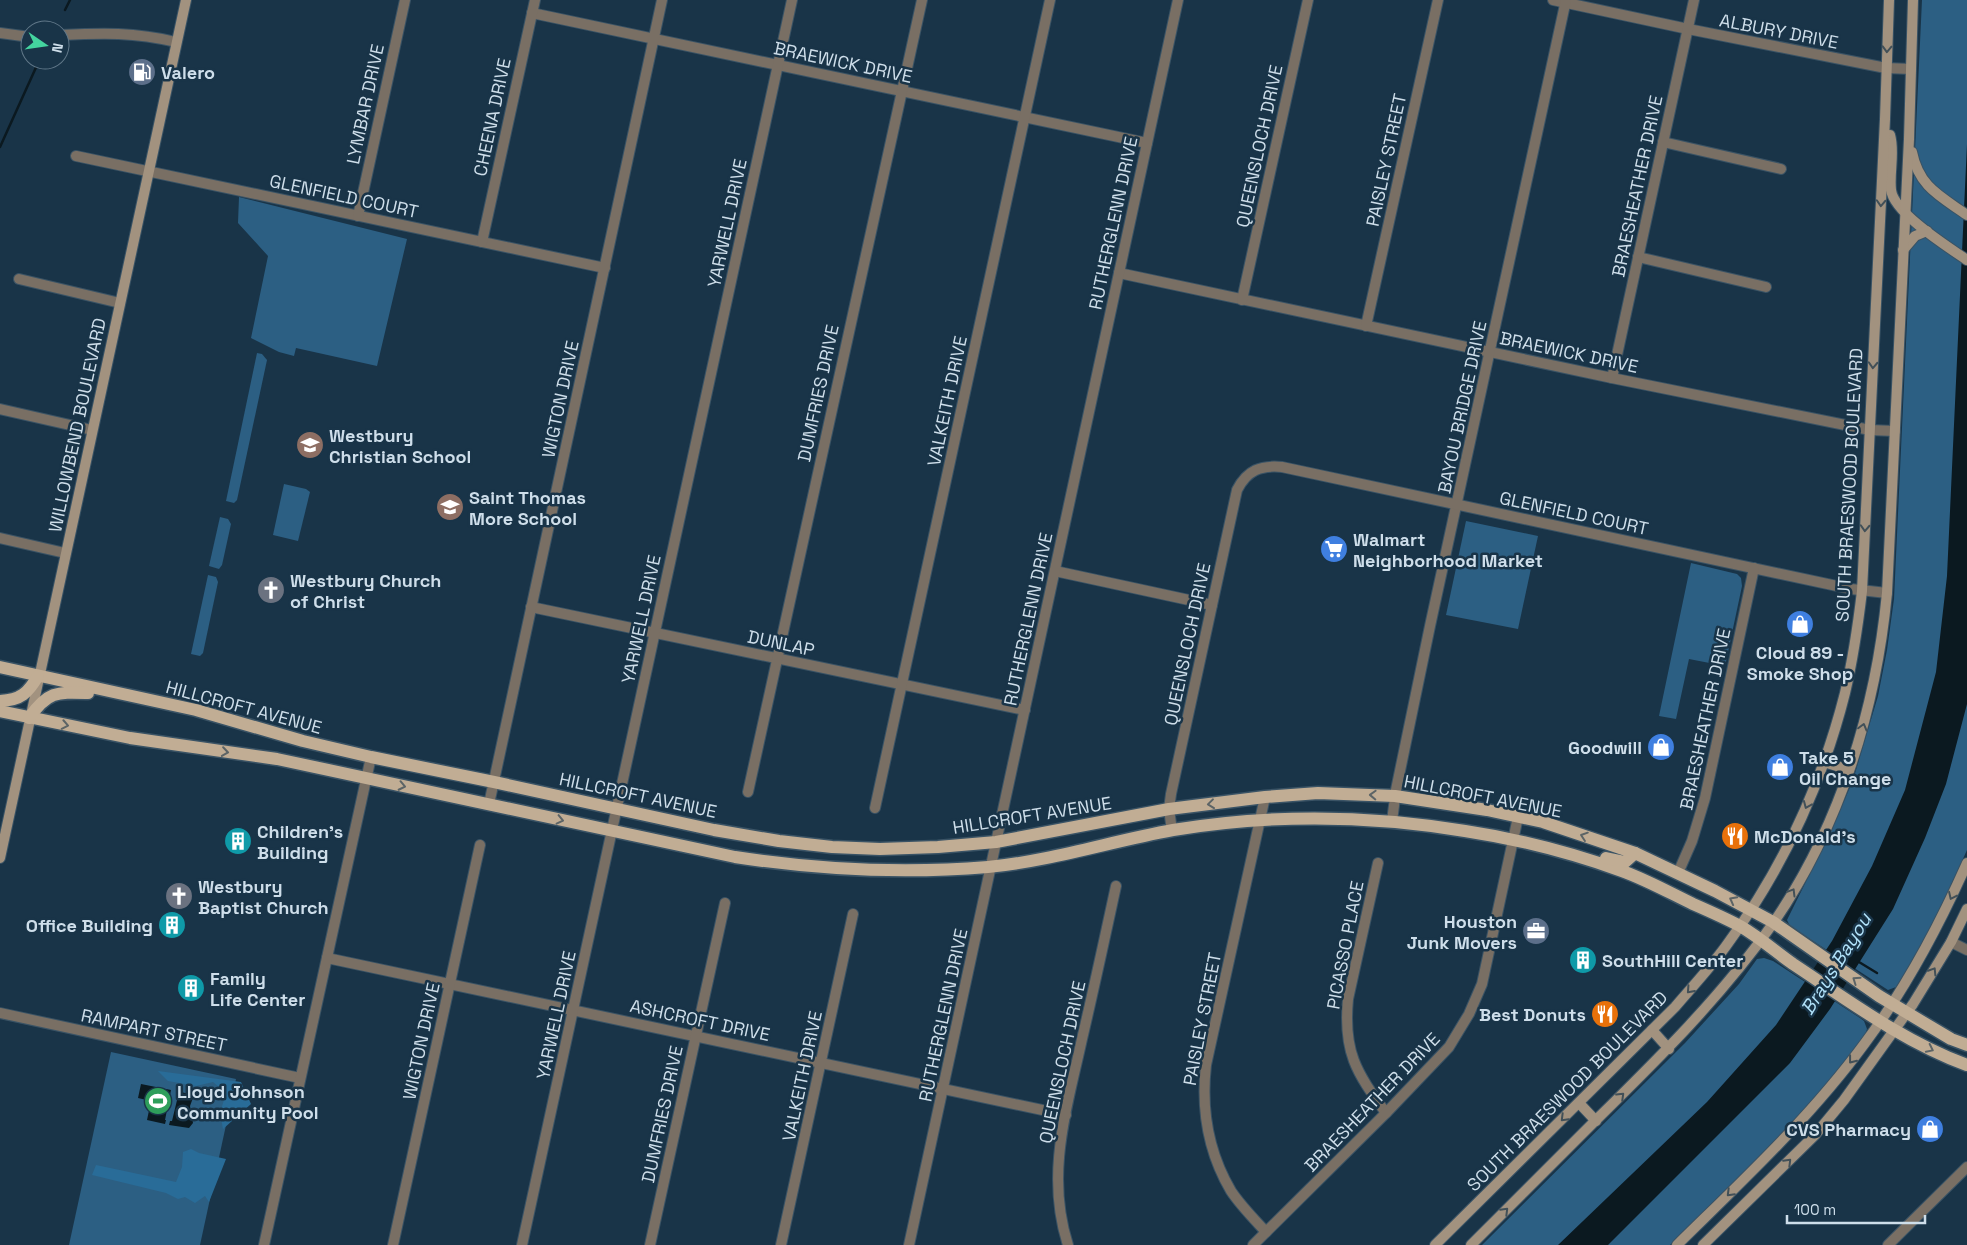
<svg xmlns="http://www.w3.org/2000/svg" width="1967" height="1245" viewBox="0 0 1967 1245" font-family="'Space Grotesk',sans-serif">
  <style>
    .green { fill: #2c5f83 }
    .forest { fill: #296c98 }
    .water { fill: #0b1920 }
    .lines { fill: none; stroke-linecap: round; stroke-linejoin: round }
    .stream { stroke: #0b1920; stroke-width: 2.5 }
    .street-casing { stroke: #3a5365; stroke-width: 12 }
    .secondary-casing { stroke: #3a5365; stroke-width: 12 }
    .primary-casing { stroke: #3a5365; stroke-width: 15 }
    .street { stroke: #796f64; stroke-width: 10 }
    .secondary { stroke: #a2927f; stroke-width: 10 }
    .primary { stroke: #c1ad94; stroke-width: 12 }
    .oneway { stroke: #425058 }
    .oneway2 { stroke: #5c6466 }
    .labels { text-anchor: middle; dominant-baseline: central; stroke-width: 5; stroke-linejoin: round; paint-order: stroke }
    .street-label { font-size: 18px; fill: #cedeea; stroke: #193448 }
    .poi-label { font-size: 18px; font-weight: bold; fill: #cedeea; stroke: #193448; text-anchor: start }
    .water-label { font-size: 19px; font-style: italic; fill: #b2e3fb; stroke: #193448 }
  </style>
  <rect width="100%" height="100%" fill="#193448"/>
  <g class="green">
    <path d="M1922,0H1967V850L1932,927L1900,981L1896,987L1888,990L1790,926L1787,920L1833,827L1853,780L1878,696L1887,650L1894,599Z"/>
    <path d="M239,197L407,239L377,366L296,348L294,356L279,352L251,338L268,256L238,223Z"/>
    <path d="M257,353L262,354L267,360L237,500L234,503L226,501Z"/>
    <path d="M284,484L306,489L310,492L298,541L273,535Z"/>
    <path d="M220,517L228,519L231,524L222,565L219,569L209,566Z"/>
    <path d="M1466,521L1538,536L1518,629L1446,615Z"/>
    <path d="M1691,563L1737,574L1741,578L1742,586L1725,666L1689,659L1676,719L1659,716Z"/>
    <path d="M208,575L216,577L218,582L203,653L200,656L191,654Z"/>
    <path d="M1764,958L1773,961L1860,1018L1864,1021L1867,1029C1863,1045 1839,1071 1827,1084C1778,1141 1724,1192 1670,1245H1482L1685,1043L1739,984L1757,959Z"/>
    <path d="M111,1052L236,1079L200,1245H69Z"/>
  </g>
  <g class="forest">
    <path d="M158,1071L241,1082L251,1104L223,1129L220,1113L226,1093L213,1082L196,1086L168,1081Z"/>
    <path d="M191,1149L199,1153L226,1159L209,1202L205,1196L195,1203L185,1197L178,1199L166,1193L92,1175L96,1165L176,1182L182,1167L183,1152Z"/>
  </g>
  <g class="water">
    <path d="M1967,144V704L1946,784L1925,838L1893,909L1830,1009L1790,1063L1608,1245H1558L1707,1102L1776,1025L1832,941L1872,866L1905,790L1936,672L1947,576Z"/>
    <path d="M141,1084L171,1090L165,1120H166L165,1124L147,1120L151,1101L138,1098Z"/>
    <path d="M176,1091L194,1095L190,1106L193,1123L189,1128L169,1125L170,1121H172L178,1096L176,1095Z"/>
  </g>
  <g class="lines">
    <g class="stream">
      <path d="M65,10L70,0"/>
      <path d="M0,147L38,63"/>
      <path d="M1859,962L1877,973"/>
    </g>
    <g class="street-casing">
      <g id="street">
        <path d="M1553,0L1688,29L1886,68L1911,69"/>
        <path d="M532,13L1147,143"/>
        <path d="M0,33L30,37"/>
        <path d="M60,35C103,33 134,32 176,42"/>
        <path d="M1663,142L1781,169"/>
        <path d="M76,156L605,268"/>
        <path d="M358,216L405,0"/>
        <path d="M482,242L535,0"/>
        <path d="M1638,257L1766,287"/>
        <path d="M1119,273L1612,378L1870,430L1895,431"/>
        <path d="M19,279L120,303"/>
        <path d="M1242,300L1308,0"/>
        <path d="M1366,326L1438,0"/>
        <path d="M1612,378L1694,0"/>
        <path d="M0,409L92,430"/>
        <path d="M0,538L65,553"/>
        <path d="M1055,571L1212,605"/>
        <path d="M531,607L1025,710"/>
        <path d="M748,792L922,0"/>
        <path d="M1265,797L1206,1065C1201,1110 1208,1152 1231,1191C1241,1206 1254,1219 1266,1232"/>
        <path d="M489,804L662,0"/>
        <path d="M875,808L1050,0"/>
        <path d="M1392,821L1396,790L1430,626L1566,0"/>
        <path d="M1172,831L1169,809L1171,794L1237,490C1247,470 1261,465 1282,467L1851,589L1887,593"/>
        <path d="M1378,863L1348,999C1343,1052 1356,1072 1386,1113"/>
        <path d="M1678,873L1692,841L1705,798L1754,568"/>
        <path d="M1951,942L1967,950"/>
        <path d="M327,958L1066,1115"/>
        <path d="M0,1013L300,1078"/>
        <path d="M264,1245L371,757"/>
        <path d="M393,1245L480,845"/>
        <path d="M522,1245L792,0"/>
        <path d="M650,1245L725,903"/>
        <path d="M781,1245L853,914"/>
        <path d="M909,1245L1178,0"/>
        <path d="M1068,1245C1045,1174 1067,1108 1082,1039C1094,988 1105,937 1116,886"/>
        <path d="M1253,1245L1386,1113L1449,1047L1469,1014L1482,984L1518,817"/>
        <path d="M1888,1245L1967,1167"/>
      </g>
    </g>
    <g class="secondary-casing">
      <g id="secondary">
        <path d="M1890,135C1895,152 1889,172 1891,190C1894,213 1948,247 1967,260"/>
        <path d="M1912,152C1919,187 1940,196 1967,215"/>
        <path d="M1903,250L1915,236L1927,231"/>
        <path d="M1824,762L1849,770"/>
        <path d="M0,858L186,0"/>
        <path d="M1652,1030L1669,1049"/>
        <path d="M1579,1103L1596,1121"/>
        <path d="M1435,1245L1675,1007C1692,987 1710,968 1726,946C1782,870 1822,784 1845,693C1853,659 1858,625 1862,591L1885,119L1889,0"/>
        <path d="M1471,1245C1512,1204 1554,1162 1595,1121C1659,1058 1722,996 1774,922C1840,826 1876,709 1887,593L1909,139L1913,0"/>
        <path d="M1677,1245C1742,1181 1810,1118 1865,1043C1906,988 1939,926 1967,863"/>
        <path d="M1703,1245L1815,1135L1844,1100L1913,1004L1951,942L1967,909"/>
      </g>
    </g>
    <g class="primary-casing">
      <g id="primary">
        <path d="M0,667L196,710L303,741L371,757L494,782L714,830L779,841L832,847L880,849L938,847L996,842L1169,809L1265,797L1318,793L1395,796L1487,810L1543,822L1635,853L1715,891L1773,922L1879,996L1951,1039L1967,1045"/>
        <path d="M0,701C21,700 28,693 38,676"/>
        <path d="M0,711L130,738L277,759L735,857C820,870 903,874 988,867C1051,861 1112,841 1173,830C1270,814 1368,815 1465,831C1518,839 1572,853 1622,871C1647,880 1670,893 1693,904C1709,911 1725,918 1740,926C1759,937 1776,952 1793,964C1849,1001 1904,1042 1967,1065"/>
        <path d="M29,718C48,691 57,692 88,693"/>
        <path d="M1606,858L1625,862L1635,853"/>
      </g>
    </g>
    <use href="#street" class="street"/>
    <use href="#secondary" class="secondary"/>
    <use href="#primary" class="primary"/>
  </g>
  <defs><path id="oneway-chevron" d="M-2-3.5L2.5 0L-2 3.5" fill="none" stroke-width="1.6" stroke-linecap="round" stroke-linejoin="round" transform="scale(1.25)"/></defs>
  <g class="oneway">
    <use href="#oneway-chevron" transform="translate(1887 49) rotate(92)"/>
    <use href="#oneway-chevron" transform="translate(1881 203) rotate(93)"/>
    <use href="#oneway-chevron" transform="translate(1873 365) rotate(93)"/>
    <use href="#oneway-chevron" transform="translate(1865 528) rotate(93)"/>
    <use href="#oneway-chevron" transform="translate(1863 727) rotate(-75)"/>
    <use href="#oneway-chevron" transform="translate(1807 805) rotate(113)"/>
    <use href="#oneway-chevron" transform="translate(1792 892) rotate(-59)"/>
    <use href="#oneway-chevron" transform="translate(1952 896) rotate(115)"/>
    <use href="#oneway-chevron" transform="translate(1933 971) rotate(-58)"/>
    <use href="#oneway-chevron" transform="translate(1690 990) rotate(132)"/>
    <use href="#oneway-chevron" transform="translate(1852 1060) rotate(128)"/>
    <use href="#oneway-chevron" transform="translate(1621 1096) rotate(-44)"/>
    <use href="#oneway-chevron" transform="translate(1564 1118) rotate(135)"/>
    <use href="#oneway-chevron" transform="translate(1788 1162) rotate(-45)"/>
    <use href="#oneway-chevron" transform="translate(1730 1193) rotate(135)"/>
    <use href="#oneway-chevron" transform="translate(1505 1211) rotate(-45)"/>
  </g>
  <g class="oneway2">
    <use href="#oneway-chevron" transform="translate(65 725) rotate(11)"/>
    <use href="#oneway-chevron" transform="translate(225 752) rotate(8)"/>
    <use href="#oneway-chevron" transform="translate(402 786) rotate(12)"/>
    <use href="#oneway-chevron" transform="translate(1373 795) rotate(-178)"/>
    <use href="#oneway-chevron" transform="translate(1211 804) rotate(173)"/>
    <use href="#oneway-chevron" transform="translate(560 820) rotate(13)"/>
    <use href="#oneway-chevron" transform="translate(1584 836) rotate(-161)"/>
    <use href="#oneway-chevron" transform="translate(1733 900) rotate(-152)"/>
    <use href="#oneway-chevron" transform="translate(1856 980) rotate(-145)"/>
    <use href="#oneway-chevron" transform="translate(1930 1049) rotate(26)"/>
  </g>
  <defs>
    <g id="fuel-disc" transform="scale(1.4375)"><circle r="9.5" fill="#5c6f8a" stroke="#193448"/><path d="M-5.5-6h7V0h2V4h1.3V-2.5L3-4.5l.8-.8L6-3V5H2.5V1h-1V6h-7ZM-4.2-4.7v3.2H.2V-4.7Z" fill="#fff"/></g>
    <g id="school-disc" transform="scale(1.4375)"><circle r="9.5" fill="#8d6e63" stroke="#193448"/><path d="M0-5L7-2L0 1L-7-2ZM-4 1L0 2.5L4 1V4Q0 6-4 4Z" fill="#fff"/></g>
    <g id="supermarket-disc" transform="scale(1.4375)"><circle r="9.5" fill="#3f7fe0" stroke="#193448"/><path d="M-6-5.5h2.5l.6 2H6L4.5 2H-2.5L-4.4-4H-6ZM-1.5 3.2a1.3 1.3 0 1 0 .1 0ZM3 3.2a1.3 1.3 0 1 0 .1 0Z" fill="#fff"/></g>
    <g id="church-disc" transform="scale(1.4375)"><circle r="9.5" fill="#6b7280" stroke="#193448"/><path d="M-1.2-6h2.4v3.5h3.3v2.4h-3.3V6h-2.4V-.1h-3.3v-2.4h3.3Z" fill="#fff"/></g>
    <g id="shop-disc" transform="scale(1.4375)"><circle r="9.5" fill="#3f7fe0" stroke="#193448"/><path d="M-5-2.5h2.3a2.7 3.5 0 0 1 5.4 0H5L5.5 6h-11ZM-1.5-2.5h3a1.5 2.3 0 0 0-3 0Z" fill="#fff"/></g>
    <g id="restaurant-disc" transform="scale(1.4375)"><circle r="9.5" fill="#e8710a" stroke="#193448"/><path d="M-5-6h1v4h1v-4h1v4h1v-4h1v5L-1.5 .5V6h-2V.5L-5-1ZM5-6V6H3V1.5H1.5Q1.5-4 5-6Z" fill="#fff"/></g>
    <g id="building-disc" transform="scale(1.4375)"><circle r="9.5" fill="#0f9aa8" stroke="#193448"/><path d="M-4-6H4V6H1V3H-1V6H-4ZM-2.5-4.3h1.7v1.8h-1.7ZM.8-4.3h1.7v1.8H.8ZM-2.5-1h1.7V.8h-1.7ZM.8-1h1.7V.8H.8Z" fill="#fff"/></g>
    <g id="office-disc" transform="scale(1.4375)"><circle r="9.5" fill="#5c6f8a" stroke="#193448"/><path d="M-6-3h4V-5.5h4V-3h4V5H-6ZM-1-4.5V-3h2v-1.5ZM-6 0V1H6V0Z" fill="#fff"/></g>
    <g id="stadium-disc" transform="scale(1.4375)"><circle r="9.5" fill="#2e9e5b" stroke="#193448"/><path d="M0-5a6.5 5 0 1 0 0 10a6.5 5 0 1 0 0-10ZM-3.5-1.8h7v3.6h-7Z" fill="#fff"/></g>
  </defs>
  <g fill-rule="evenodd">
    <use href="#fuel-disc" x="142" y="72"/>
    <use href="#school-disc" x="310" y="445"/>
    <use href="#school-disc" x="450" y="507"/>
    <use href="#supermarket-disc" x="1334" y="549"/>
    <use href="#church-disc" x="271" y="590"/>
    <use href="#shop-disc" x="1800" y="624"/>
    <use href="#shop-disc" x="1661" y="747"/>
    <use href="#shop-disc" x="1780" y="767"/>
    <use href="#restaurant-disc" x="1735" y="836"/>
    <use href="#building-disc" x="238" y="841"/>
    <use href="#church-disc" x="179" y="896"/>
    <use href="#building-disc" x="172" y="925"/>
    <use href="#office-disc" x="1536" y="931"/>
    <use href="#building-disc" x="1583" y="960"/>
    <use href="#building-disc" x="191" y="988"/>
    <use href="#restaurant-disc" x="1605" y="1014"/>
    <use href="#stadium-disc" x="158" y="1101"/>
    <use href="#shop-disc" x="1930" y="1129"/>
  </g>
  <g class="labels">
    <g class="street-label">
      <text transform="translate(1779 31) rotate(11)">ALBURY DRIVE</text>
      <text transform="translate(843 62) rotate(12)">BRAEWICK DRIVE</text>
      <text transform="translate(365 104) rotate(-78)">LYMBAR DRIVE</text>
      <text transform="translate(492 117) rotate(-78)">CHEENA DRIVE</text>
      <text transform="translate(1259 146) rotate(-78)">QUEENSLOCH DRIVE</text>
      <text transform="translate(1386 160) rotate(-78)">PAISLEY STREET</text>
      <text transform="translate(1637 186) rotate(-78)">BRAESHEATHER DRIVE</text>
      <text transform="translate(344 196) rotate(12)">GLENFIELD COURT</text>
      <text transform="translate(727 223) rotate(-78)">YARWELL DRIVE</text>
      <text transform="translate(1113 223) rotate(-78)">RUTHERGLENN DRIVE</text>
      <text transform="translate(1569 352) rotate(12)">BRAEWICK DRIVE</text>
      <text transform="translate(818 393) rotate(-78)">DUMFRIES DRIVE</text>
      <text transform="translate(560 399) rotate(-78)">WIGTON DRIVE</text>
      <text transform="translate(947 401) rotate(-78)">VALKEITH DRIVE</text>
      <text transform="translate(1462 407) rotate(-78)">BAYOU BRIDGE DRIVE</text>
      <text transform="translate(77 425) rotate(-78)">WILLOWBEND BOULEVARD</text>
      <text transform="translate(1849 485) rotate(-87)">SOUTH BRAESWOOD BOULEVARD</text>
      <text transform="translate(1574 513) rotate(12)">GLENFIELD COURT</text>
      <text transform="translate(641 619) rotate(-78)">YARWELL DRIVE</text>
      <text transform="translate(1028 619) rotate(-78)">RUTHERGLENN DRIVE</text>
      <text transform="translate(781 643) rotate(12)">DUNLAP</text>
      <text transform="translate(1187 644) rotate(-78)">QUEENSLOCH DRIVE</text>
      <text transform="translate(244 707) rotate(15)">HILLCROFT AVENUE</text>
      <text transform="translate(1705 719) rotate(-78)">BRAESHEATHER DRIVE</text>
      <text transform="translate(638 795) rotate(12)">HILLCROFT AVENUE</text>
      <text transform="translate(1483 796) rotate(11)">HILLCROFT AVENUE</text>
      <text transform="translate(1032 815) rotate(-9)">HILLCROFT AVENUE</text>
      <text transform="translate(1345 945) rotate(-79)">PICASSO PLACE</text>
      <text transform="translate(556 1015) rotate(-78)">YARWELL DRIVE</text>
      <text transform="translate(943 1015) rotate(-78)">RUTHERGLENN DRIVE</text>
      <text transform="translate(1202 1019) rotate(-79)">PAISLEY STREET</text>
      <text transform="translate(700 1020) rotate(12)">ASHCROFT DRIVE</text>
      <text transform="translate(154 1030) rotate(12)">RAMPART STREET</text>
      <text transform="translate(421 1041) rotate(-78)">WIGTON DRIVE</text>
      <text transform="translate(1062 1062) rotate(-78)">QUEENSLOCH DRIVE</text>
      <text transform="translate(802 1076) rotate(-78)">VALKEITH DRIVE</text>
      <text transform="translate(1567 1091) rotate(-45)">SOUTH BRAESWOOD BOULEVARD</text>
      <text transform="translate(1372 1102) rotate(-46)">BRAESHEATHER DRIVE</text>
      <text transform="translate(662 1114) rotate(-78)">DUMFRIES DRIVE</text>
    </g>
    <g class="poi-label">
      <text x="161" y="72">Valero</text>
      <text x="329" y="435">Westbury<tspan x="329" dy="21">Christian School</tspan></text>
      <text x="469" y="497">Saint Thomas<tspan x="469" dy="21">More School</tspan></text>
      <text x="1353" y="539">Walmart<tspan x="1353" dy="21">Neighborhood Market</tspan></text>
      <text x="290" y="580">Westbury Church<tspan x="290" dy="21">of Christ</tspan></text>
      <text x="1800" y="652" text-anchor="middle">Cloud 89 -<tspan x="1800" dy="21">Smoke Shop</tspan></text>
      <text x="1642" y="747" text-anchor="end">Goodwill</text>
      <text x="1799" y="757">Take 5<tspan x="1799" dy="21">Oil Change</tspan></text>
      <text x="257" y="831">Children's<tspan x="257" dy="21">Building</tspan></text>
      <text x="1754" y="836">McDonald's</text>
      <text x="198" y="886">Westbury<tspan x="198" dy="21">Baptist Church</tspan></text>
      <text x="1517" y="921" text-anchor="end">Houston<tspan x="1517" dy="21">Junk Movers</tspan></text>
      <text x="153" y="925" text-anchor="end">Office Building</text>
      <text x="1602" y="960">SouthHill Center</text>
      <text x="210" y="978">Family<tspan x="210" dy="21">Life Center</tspan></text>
      <text x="1586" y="1014" text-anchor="end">Best Donuts</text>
      <text x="177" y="1091">Lloyd Johnson<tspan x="177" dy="21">Community Pool</tspan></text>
      <text x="1911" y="1129" text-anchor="end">CVS Pharmacy</text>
    </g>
    <g class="water-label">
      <text transform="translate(1836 964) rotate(-58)">Brays Bayou</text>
    </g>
  </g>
  <g transform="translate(45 45) rotate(103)"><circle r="24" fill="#193448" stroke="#617889"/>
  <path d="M0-4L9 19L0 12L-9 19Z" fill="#44d49f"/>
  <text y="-8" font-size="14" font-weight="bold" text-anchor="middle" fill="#cedeea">N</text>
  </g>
  <path d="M1787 1215v8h138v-8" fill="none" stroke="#cedeea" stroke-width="2.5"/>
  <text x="1794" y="1215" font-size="15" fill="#cedeea" stroke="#193448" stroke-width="4" paint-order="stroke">100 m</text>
</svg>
